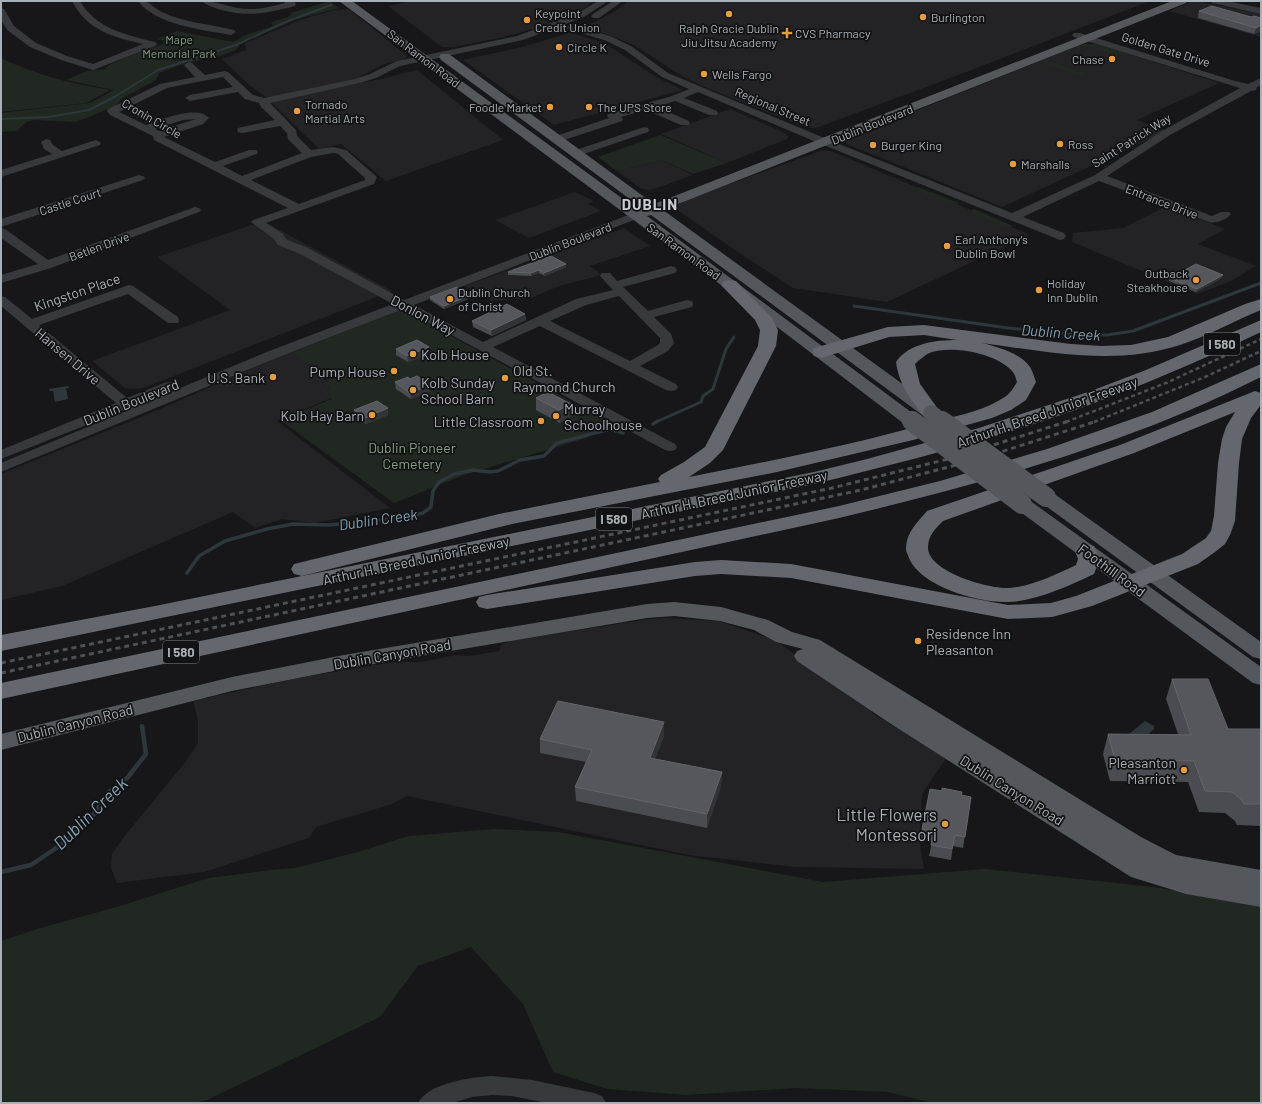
<svg xmlns="http://www.w3.org/2000/svg" width="1262" height="1104" viewBox="0 0 1262 1104" font-family="Barlow,sans-serif">
  <style>
    .built { fill: #232326 }
    .green { fill: #212821 }
    .water { fill: #2e373c }
    .lines { fill: none; stroke-linecap: round; stroke-linejoin: round }
    .stream-far3 { stroke: #2e373c; stroke-width: 2 }
    .stream-far2 { stroke: #2e373c; stroke-width: 3 }
    .stream-far1 { stroke: #2e373c; stroke-width: 3.5 }
    .stream { stroke: #2e373c; stroke-width: 4.5 }
    .minor { fill: #38393d; fill-rule: evenodd }
    .major { fill: #54575c; fill-rule: evenodd }
    .highway { fill: #64686e; fill-rule: evenodd }
    .rail-far1 { stroke: #4d5054; stroke-width: 2.5; stroke-dasharray: 4 3; stroke-linecap: butt }
    .rail { stroke: #4d5054; stroke-width: 3; stroke-dasharray: 5 4; stroke-linecap: butt }
    .major-bridge-far1 { stroke: #54575c; stroke-width: 16 }
    .major-bridge { stroke: #54575c; stroke-width: 20 }
    .wall { fill: #4b4c51 }
    .shaded-wall { fill: #323336 }
    .building { fill: #55575c; stroke: #63656a }
    .poi-dot { fill: #e69c41; stroke: #121214; stroke-width: 1.5 }
    .labels { text-anchor: middle; dominant-baseline: central; stroke-width: 3.5; stroke-linejoin: round; paint-order: stroke }
    .far-poi-label { font-size: 12px; fill: #aab0b8; stroke: #121214; text-anchor: start }
    .far-park-label { font-size: 12px; fill: #84a182; stroke: #121214 }
    .far-street-label { font-size: 12px; fill: #aab0b8; stroke: #121214 }
    .shield { fill: #121214; stroke: #7c8187; stroke-width: 1 }
    .shield-label { font-size: 13px; font-weight: bold; fill: #aab0b8 }
    .street-label { font-size: 14px; fill: #aab0b8; stroke: #121214 }
    .poi-label { font-size: 14px; fill: #aab0b8; stroke: #121214; text-anchor: start }
    .park-label { font-size: 14px; fill: #84a182; stroke: #121214 }
    .far-district-label { font-size: 15px; font-weight: bold; letter-spacing: 1px; fill: #caced4; stroke: #121214 }
    .water-label { font-size: 15px; font-style: italic; fill: #83a0b0; stroke: #121214 }
    .near-poi-label { font-size: 17px; fill: #aab0b8; stroke: #121214; text-anchor: end }
    .near-water-label { font-size: 18px; font-style: italic; fill: #83a0b0; stroke: #121214 }
  </style>
  <rect width="100%" height="100%" fill="#171719"/>
  <g class="built">
    <path d="M413,1H594L585,8L562,19L540,27L504,37L454,47H442L388,6Z"/>
    <path d="M628,1H1150L969,71L819,127L814,128L805,127L702,86L680,75L634,45L588,27L589,25L617,10Z"/>
    <path d="M1197,1L1261,14V37L1169,11L1190,2Z"/>
    <path d="M349,9L407,56L404,59L384,64L352,81L268,98L249,85L222,59L246,50L245,43L300,20L334,10Z"/>
    <path d="M569,33L575,34L604,43L658,78L683,90L554,125L463,60L522,47Z"/>
    <path d="M1083,44H1098L1219,83L1137,120L1167,131L1002,207L847,144L844,141L846,139L873,131L893,123L903,116Z"/>
    <path d="M417,70L503,140L386,181L341,144L319,149L272,103L276,100L381,79Z"/>
    <path d="M730,109L785,133L789,137L787,139L727,163L661,134Z"/>
    <path d="M823,150L831,151L1030,235L887,302L793,288L735,250L673,207L694,197Z"/>
    <path d="M662,160L693,175L654,189L648,190L640,188L617,171Z"/>
    <path d="M575,192L594,201L588,204L601,211L529,238L495,220Z"/>
    <path d="M1167,206L1225,229L1198,244L1256,266L1231,281L1197,294L1072,242L1073,233L1123,228Z"/>
    <path d="M263,221L392,291L143,388L133,389L125,388L92,361L230,310L157,257Z"/>
    <path d="M624,228L650,246L590,266L602,275L559,286L531,298L491,301L465,286Z"/>
    <path d="M290,352L328,380L322,383L329,388L326,394L331,398L277,421L390,508L315,523L282,519L255,528L233,512L62,586L1,600V474L165,407Z"/>
    <path d="M667,618L719,621L775,640L870,708L872,713L947,757L922,794L919,839L924,869L796,867L689,855L407,796L392,804L316,827L309,838L204,872L117,883L111,868L112,854L123,838L187,760L198,743V720L193,701L297,678L393,662H420L456,655L469,656L499,651L502,644L510,641L649,619Z"/>
  </g>
  <g class="green">
    <path d="M329,1L339,8L297,19L241,43L236,50L220,56L184,64L159,73L156,80L123,98L115,106L87,118L75,122L34,120L26,122L17,131L1,132V113L90,103L114,90L66,80L87,71L105,69L109,65L149,48L162,45L164,41L157,39L177,31L233,42L248,34L273,26L271,23C278,19 286,19 292,14L290,13Z"/>
    <path d="M1085,44H1096L1127,54C1115,59 1102,49 1089,46C1084,46 1081,49 1076,47Z"/>
    <path d="M1,58C36,75 72,84 110,90L86,103L1,112Z"/>
    <path d="M1046,60L1087,74L1081,76L1040,62Z"/>
    <path d="M660,135L727,163L693,174L662,160L617,171L598,157Z"/>
    <path d="M918,187L959,203L954,206L913,189Z"/>
    <path d="M974,209L1013,226L1008,228L969,212Z"/>
    <path d="M402,309L612,424L586,438L464,475L394,503L280,420L332,399L326,394L329,388L322,383L329,380L291,353Z"/>
    <path d="M495,829L558,832L823,882L985,869L1154,887L1261,905V1103H933L888,1092L797,1088L686,1095L607,1089L553,1072L523,1004L471,947L418,966L380,1017L207,1100L193,1103H1V941L37,929L120,906L208,878L271,870L295,868L358,852L409,836Z"/>
  </g>
  <g class="water">
    <path d="M68,386L69,388H66L68,399L55,402L53,391H50L49,389Z"/>
    <path d="M1145,721L1154,726V729L1143,739L1129,734Z"/>
  </g>
  <g class="lines">
    <path class="stream-far3" d="M1,119L49,117L89,110L116,96L158,70L236,45L288,21L331,5"/>
    <g class="stream-far2">
      <path d="M854,306L1008,328L1069,334L1107,335L1133,331L1261,283"/>
      <path d="M656,422L701,402L703,396L713,389L726,349L734,337"/>
    </g>
    <g class="stream-far1">
      <path d="M653,424L658,421"/>
      <path d="M187,573L199,556L225,541L267,529L293,524L329,525L401,518L423,513L431,507L433,491L439,482L454,474L473,470L490,472L498,471L520,460L544,456L557,443L610,429L623,433"/>
    </g>
    <path class="stream" d="M1,872L31,865L65,842L93,815L109,792L128,777L146,754L142,726"/>
    <g class="minor">
      <path d="M72,1H80C96,29 127,35 155,42L157,44L155,46L93,70L61,60L30,47L7,30L1,20V8L4,9L14,26L36,43L67,56L93,64L143,44C112,37 87,30 72,1Z"/>
      <path d="M138,1C152,1 150,6 162,12C185,23 210,24 234,30L236,32L231,35C203,30 156,25 138,1Z"/>
      <path d="M202,1C215,1 226,6 238,8C255,11 269,7 285,3L284,1H294L296,4L295,6C265,13 250,18 218,9C213,7 206,5 202,1Z"/>
      <path d="M598,1H608L584,17L523,40L400,66L376,78L360,83L270,103L296,130L297,136L311,150L333,147L346,150L377,177L374,184L266,223L283,234L287,240L306,247L404,300L631,214H639L641,216L639,218L414,305L483,342L576,299L613,290L600,276L602,273H610L617,281L671,266L675,267L677,270L675,273L623,287L648,311L687,300L692,301L693,304L692,307L654,317L671,334L674,343L668,351L640,366L676,384L678,387L676,390L671,391L666,390L540,326L493,347L675,444L677,447L675,450L670,451L665,450L403,309L279,357L1,472V463L126,411L124,410L1,459V450L116,403L1,306V296L5,297L32,319L129,285L133,286L178,317L179,320L178,323H168L128,294L39,325L127,398L164,383L169,382L174,383L176,386L174,389L136,405L137,406L269,351L393,304L298,253L278,245L274,239L251,222L253,220L288,208L154,140L153,136L110,115L107,111L108,109L160,84L195,77L184,65L189,62L192,63L205,75L225,71L228,72L253,95L264,98L355,79L370,74L397,61L517,36L578,13ZM223,77L233,87L190,95L185,98L190,101L238,92L245,99L259,103L261,107L275,120L238,128L237,130L238,132L242,133L280,126L287,133L288,139L302,153L242,176L223,166L257,154L258,152L257,150H249L215,162L164,137L203,124L209,118C197,104 160,120 146,125L119,112L167,88ZM196,119L159,131L155,129L183,120ZM333,153L338,154L365,178V180L299,204L251,180L311,157ZM619,296L660,338V343L658,345L630,361L550,321L586,305Z"/>
      <path d="M613,1H623L599,18H593L591,16L593,14Z"/>
      <path d="M1211,1H1227L1261,8V14L1212,3Z"/>
      <path d="M570,24L610,36L631,46L668,73L829,140L1012,213L1095,175L1162,131L1240,88L1074,37L1072,35L1074,33H1080L1235,81L1248,84L1261,78V85L1257,87L1256,90L1251,91L1170,135L1107,176L1212,216L1221,212H1229L1231,214C1226,220 1216,224 1209,222L1099,181L1023,217L1064,233L1066,236L1064,239L1060,240L821,144L698,92L684,98L717,111L718,113L717,115H709L675,101L657,107L689,121L690,123L689,125H681L646,110L621,117L623,119L622,121L561,141H553L552,139L553,137L609,118L607,116L608,114L672,96L689,89L662,77L625,50L604,40L567,29L565,27Z"/>
      <path d="M644,127L648,128L649,130L648,132L581,155L577,156L572,153L573,151Z"/>
      <path d="M46,139L50,140L53,145L62,151L96,140L101,143L100,145L1,177V170L52,154L44,149L41,142Z"/>
      <path d="M139,175L143,176L145,178L143,180L1,227V219Z"/>
      <path d="M195,207L199,208L201,210L199,212L51,268L1,283V275L38,264L1,238V228L5,229L48,260Z"/>
      <path d="M492,1076L532,1080L594,1093L602,1096L606,1103H547L512,1096L492,1095L472,1097L453,1103H418C428,1083 472,1077 492,1076Z"/>
    </g>
    <g class="major">
      <path d="M339,1H352L638,210L642,208L441,60L439,57L441,54H449L654,204L1172,1H1188L1186,3L663,210L937,409L940,413L937,417L931,418L925,417L651,215L647,216L915,415L918,419L915,423L909,424L903,423L760,314Z"/>
      <path d="M1046,491L1053,493L1261,642V659L1253,657L1039,501L1036,497L1039,493Z"/>
      <path d="M1022,498L1029,500L1261,667V685L1253,683L1015,508L1012,504L1015,500Z"/>
      <path d="M674,602L721,607L768,620L792,632L820,640L1141,837L1176,855L1261,870V907L1186,894L1131,877L888,722L797,661L794,656L797,651L803,649L776,642L754,630L720,621L674,616L647,618L344,669L232,691L1,750V734L232,677L344,655L647,604Z"/>
    </g>
    <g class="highway">
      <path d="M730,280L736,281L772,318L778,330L776,346L723,450L710,463L689,477C769,461 848,446 926,424C950,417 977,413 998,401C1008,396 1012,391 1017,382C1016,379 1015,374 1012,371C996,353 949,344 927,354C923,357 918,361 915,364L920,384L941,413L938,417L931,419L924,417C911,399 899,385 896,362C909,343 936,340 957,340L924,335L889,337L821,358L814,356L812,352L814,348L888,327L924,325L1071,344L1101,346L1131,345L1168,337L1245,304L1261,299V310C1234,321 1208,336 1180,345C1115,366 1048,352 982,343C998,347 1020,353 1030,367C1033,372 1034,377 1036,382L1026,400L1011,410L992,418L913,440L777,472L512,524L302,576L294,574L291,569L294,564L499,514L660,482L658,479L661,475L684,462L705,447L758,346L760,330L755,320L721,285L724,281Z"/>
      <path d="M1261,320V332C1210,356 1158,379 1105,399C1010,435 912,460 814,484L1,651V635L155,606L814,472L867,459L979,428L1091,391L1146,370Z"/>
      <path d="M1261,364V377C1213,401 1164,422 1113,440C1023,472 931,496 839,518L1,699V683L839,506L940,481L1047,449L1152,412Z"/>
      <path d="M1255,391L1261,393L1260,406L1251,418L1242,439L1239,463L1235,521L1230,535L1225,544L1215,552L1198,564L1092,606L1052,617L1008,619L791,578L721,574L695,576L487,609L479,607L476,602L479,597L487,595L695,562L721,560L791,564L1008,605L1051,603L1076,596L1182,554L1206,538L1211,531L1214,516L1218,463L1222,439L1226,427L1235,412L1134,453L943,521C935,529 929,535 928,546C926,572 990,589 1009,588C1033,586 1055,575 1076,565L1078,559L1075,551L1078,546L1086,544L1094,546L1100,559L1094,574C1068,586 1037,601 1008,602C979,603 921,587 909,558C908,555 905,550 906,547C907,531 918,522 927,511L1120,445Z"/>
    </g>
    <g class="rail-far1">
      <path d="M1066,422L1166,383L1261,339"/>
      <path d="M1094,422L1205,377L1261,351"/>
    </g>
    <g class="rail">
      <path d="M1,663L832,488L952,458L1069,421"/>
      <path d="M1,673L861,490L979,459L1097,421"/>
    </g>
    <g class="major-bridge-far1">
      <path d="M931,413L943,422"/>
      <path d="M909,419L913,422"/>
    </g>
    <g class="major-bridge">
      <path d="M912,421L1022,504"/>
      <path d="M942,421L1046,497"/>
    </g>
  </g>
  <g class="wall">
    <path d="M1199,11L1261,18V31L1254,34L1198,18Z"/>
    <path d="M566,267L545,276L539,273L531,276L508,275V272Z"/>
    <path d="M1170,278H1222L1196,292L1169,281Z"/>
    <path d="M471,295V298L444,309L430,300V297Z"/>
    <path d="M525,314L526,320L492,336L473,327L472,321Z"/>
    <path d="M429,347V354L408,362L396,355V349Z"/>
    <path d="M410,379L430,391L411,399L396,389L395,382Z"/>
    <path d="M536,398L571,404V416L560,423L536,410Z"/>
    <path d="M388,408V415L366,424L355,416L354,410Z"/>
    <path d="M1172,679L1228,729H1261V826L1237,825L1235,821L1225,813L1199,812L1188,782L1110,781L1103,754L1108,734H1178L1166,699Z"/>
    <path d="M664,722V736L655,759L722,772L721,786L707,828L576,801L575,787L586,762L540,753V739Z"/>
    <path d="M961,795L971,797L963,848L953,846L951,860L929,856L932,842L920,839L922,829Z"/>
  </g>
  <g class="shaded-wall">
    <path d="M1261,25V31L1254,34L1256,28Z"/>
    <path d="M566,264V267L545,276L544,273Z"/>
    <path d="M539,270V273L531,276V273Z"/>
    <path d="M1223,275L1222,278L1196,292L1197,289Z"/>
    <path d="M471,295V298L444,309V306Z"/>
    <path d="M525,314L526,320L492,336L491,330Z"/>
    <path d="M429,347V354L408,362L407,356Z"/>
    <path d="M430,385V391L411,399L410,393Z"/>
    <path d="M571,404V416L560,423L559,410Z"/>
    <path d="M388,408V415L366,424L365,418Z"/>
    <path d="M664,722V736L650,772V758Z"/>
    <path d="M722,772L721,786L707,828V814Z"/>
  </g>
  <g class="building">
    <path d="M1212,6L1251,17L1254,16L1261,18V25L1256,28L1199,11Z"/>
    <path d="M551,256L566,264L544,273L539,270L531,273L508,272Z"/>
    <path d="M1196,264L1223,275L1197,289L1170,278Z"/>
    <path d="M457,287L471,295L444,306L430,297Z"/>
    <path d="M507,304L525,314L491,330L472,321Z"/>
    <path d="M417,340L429,347L407,356L396,349Z"/>
    <path d="M417,376L430,385L410,393L395,382L408,377L410,379Z"/>
    <path d="M548,392L571,404L559,410L536,398Z"/>
    <path d="M377,401L388,408L365,418L354,410Z"/>
    <path d="M1172,679H1208L1228,729H1261V804H1244L1242,800L1232,792L1205,791L1194,761L1115,760L1108,734L1191,735Z"/>
    <path d="M558,701L664,722L650,758L722,772L707,814L575,787L592,750L540,739Z"/>
    <path d="M942,788L962,792L961,795L971,797L965,837L955,835L952,849L931,845L934,831L922,829L930,789L942,791Z"/>
  </g>
  <g class="poi-dot">
    <circle cx="729" cy="14" r="4"/>
    <circle cx="923" cy="17" r="4"/>
    <circle cx="527" cy="20" r="4"/>
    <path d="M785 27h4v4h4v4h-4v4h-4v-4h-4v-4h4z"/>
    <circle cx="559" cy="47" r="4"/>
    <circle cx="1112" cy="59" r="4"/>
    <circle cx="704" cy="74" r="4"/>
    <circle cx="550" cy="107" r="4"/>
    <circle cx="589" cy="107" r="4"/>
    <circle cx="297" cy="111" r="4"/>
    <circle cx="1060" cy="144" r="4"/>
    <circle cx="873" cy="145" r="4"/>
    <circle cx="1013" cy="164" r="4"/>
    <circle cx="947" cy="246" r="4"/>
    <circle cx="1196" cy="280" r="4"/>
    <circle cx="1039" cy="290" r="4"/>
    <circle cx="450" cy="299" r="4"/>
    <circle cx="413" cy="354" r="4"/>
    <circle cx="394" cy="371" r="4"/>
    <circle cx="273" cy="377" r="4"/>
    <circle cx="505" cy="378" r="4"/>
    <circle cx="413" cy="390" r="4"/>
    <circle cx="372" cy="415" r="4"/>
    <circle cx="556" cy="416" r="4"/>
    <circle cx="541" cy="421" r="4"/>
    <circle cx="918" cy="641" r="4"/>
    <circle cx="1184" cy="770" r="4"/>
    <circle cx="945" cy="824" r="4"/>
  </g>
  <g class="labels">
    <g class="far-poi-label">
      <text x="535" y="13">Keypoint<tspan x="535" dy="14">Credit Union</tspan></text>
      <text x="931" y="17">Burlington</text>
      <text x="729" y="28" text-anchor="middle">Ralph Gracie Dublin<tspan x="729" dy="14">Jiu Jitsu Academy</tspan></text>
      <text x="795" y="33">CVS Pharmacy</text>
      <text x="567" y="47">Circle K</text>
      <text x="1104" y="59" text-anchor="end">Chase</text>
      <text x="712" y="74">Wells Fargo</text>
      <text x="305" y="104">Tornado<tspan x="305" dy="14">Martial Arts</tspan></text>
      <text x="542" y="107" text-anchor="end">Foodle Market</text>
      <text x="597" y="107">The UPS Store</text>
      <text x="1068" y="144">Ross</text>
      <text x="881" y="145">Burger King</text>
      <text x="1021" y="164">Marshalls</text>
      <text x="955" y="239">Earl Anthony's<tspan x="955" dy="14">Dublin Bowl</tspan></text>
      <text x="1188" y="273" text-anchor="end">Outback<tspan x="1188" dy="14">Steakhouse</tspan></text>
      <text x="1047" y="283">Holiday<tspan x="1047" dy="14">Inn Dublin</tspan></text>
      <text x="458" y="292">Dublin Church<tspan x="458" dy="14">of Christ</tspan></text>
    </g>
    <g class="far-park-label">
      <text x="179" y="39">Mape<tspan x="179" dy="14">Memorial Park</tspan></text>
    </g>
    <g class="far-street-label">
      <text transform="translate(1166 49) rotate(17)">Golden Gate Drive</text>
      <text transform="translate(424 58) rotate(37)">San Ramon Road</text>
      <text transform="translate(773 106) rotate(23)">Regional Street</text>
      <text transform="translate(152 118) rotate(30)">Cronin Circle</text>
      <text transform="translate(872 124) rotate(-22)">Dublin Boulevard</text>
      <text transform="translate(1131 140) rotate(-32)">Saint Patrick Way</text>
      <text transform="translate(70 201) rotate(-18)">Castle Court</text>
      <text transform="translate(1162 201) rotate(21)">Entrance Drive</text>
      <text transform="translate(570 241) rotate(-21)">Dublin Boulevard</text>
      <text transform="translate(99 246) rotate(-20)">Betlen Drive</text>
      <text transform="translate(684 251) rotate(36)">San Ramon Road</text>
    </g>
    <g class="shield">
      <rect x="1204" y="333" width="36" height="22" rx="3"/>
      <rect x="596" y="508" width="36" height="22" rx="3"/>
      <rect x="163" y="641" width="36" height="22" rx="3"/>
    </g>
    <g class="shield-label">
      <text x="1222" y="344">I 580</text>
      <text x="614" y="519">I 580</text>
      <text x="181" y="652">I 580</text>
    </g>
    <g class="street-label">
      <text transform="translate(77 292) rotate(-19)">Kingston Place</text>
      <text transform="translate(423 315) rotate(28)">Donlon Way</text>
      <text transform="translate(68 356) rotate(40)">Hansen Drive</text>
      <text transform="translate(131 402) rotate(-22)">Dublin Boulevard</text>
      <text transform="translate(1047 412) rotate(-19)">Arthur H. Breed Junior Freeway</text>
      <text transform="translate(734 494) rotate(-12)">Arthur H. Breed Junior Freeway</text>
      <text transform="translate(416 560) rotate(-12)">Arthur H. Breed Junior Freeway</text>
      <text transform="translate(1112 570) rotate(36)">Foothill Road</text>
      <text transform="translate(392 654) rotate(-10)">Dublin Canyon Road</text>
      <text transform="translate(75 723) rotate(-14)">Dublin Canyon Road</text>
      <text transform="translate(1012 790) rotate(32)">Dublin Canyon Road</text>
    </g>
    <g class="poi-label">
      <text x="421" y="354">Kolb House</text>
      <text x="513" y="370">Old St.<tspan x="513" dy="16">Raymond Church</tspan></text>
      <text x="386" y="371" text-anchor="end">Pump House</text>
      <text x="265" y="377" text-anchor="end">U.S. Bank</text>
      <text x="421" y="382">Kolb Sunday<tspan x="421" dy="16">School Barn</tspan></text>
      <text x="564" y="408">Murray<tspan x="564" dy="16">Schoolhouse</tspan></text>
      <text x="364" y="415" text-anchor="end">Kolb Hay Barn</text>
      <text x="533" y="421" text-anchor="end">Little Classroom</text>
      <text x="926" y="633">Residence Inn<tspan x="926" dy="16">Pleasanton</tspan></text>
      <text x="1176" y="762" text-anchor="end">Pleasanton<tspan x="1176" dy="16">Marriott</tspan></text>
    </g>
    <g class="park-label">
      <text x="412" y="447">Dublin Pioneer<tspan x="412" dy="16">Cemetery</tspan></text>
    </g>
    <g class="far-district-label">
      <text x="650" y="204">DUBLIN</text>
    </g>
    <g class="water-label">
      <text transform="translate(1061 332) rotate(4)">Dublin Creek</text>
      <text transform="translate(378 519) rotate(-8)">Dublin Creek</text>
    </g>
    <g class="near-poi-label">
      <text x="937" y="814">Little Flowers<tspan x="937" dy="20">Montessori</tspan></text>
    </g>
    <g class="near-water-label">
      <text transform="translate(90 813) rotate(-44)">Dublin Creek</text>
    </g>
  </g>
  <rect width="1262" height="1104" fill="none" stroke="#aab0b8" stroke-width="4"/>
</svg>
